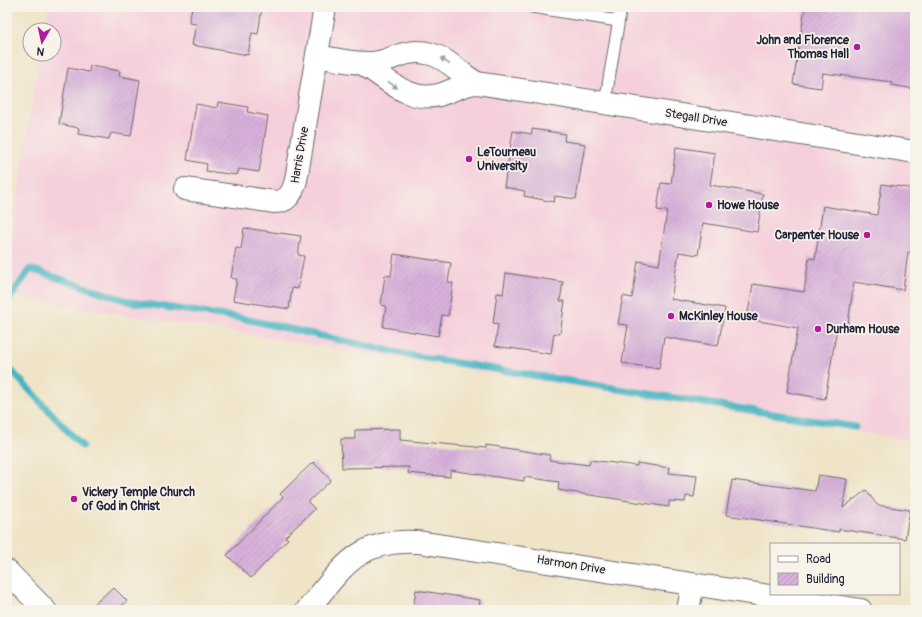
<svg xmlns="http://www.w3.org/2000/svg" width="922" height="617" viewBox="0 0 922 617" font-family="Pangolin,sans-serif">
  <style>
    .built { fill: #f5cfdb }
    .lines { fill: none; stroke-linecap: round; stroke-linejoin: round }
    .stream { stroke: #47b6c2; stroke-width: 7 }
    .building { fill: url(#building-hatch) }
    .service-casing { stroke: #6a666c; stroke-width: 13 }
    .minor-casing { stroke: #6a666c; stroke-width: 24 }
    .service { stroke: #fff; stroke-width: 11 }
    .minor { stroke: #fff; stroke-width: 22 }
    .oneway { fill: #9c9ca7 }
    .poi-dot { fill: #b5179e; stroke: #f7f3e8; stroke-width: 1.5 }
    .labels { text-anchor: middle; dominant-baseline: central; stroke-width: 3.5; stroke-linejoin: round; paint-order: stroke }
    .poi-label { font-size: 12px; font-weight: bold; fill: #22223b; stroke: #f7f3e8; text-anchor: start }
    .street-label { font-size: 12px; fill: #22223b; stroke: #f7f3e8 }
  </style>
  <defs>
    <pattern id="building-hatch" width="6" height="6" patternUnits="userSpaceOnUse"><rect width="6" height="6" fill="#d8b1da"/><path d="M-1 1l2-2M0 6l6-6M5 7l2-2" fill="none" stroke="#b998bc"/></pattern>
  </defs>
  <rect width="100%" height="100%" fill="#f7f3e8"/>
  <filter id="ink" filterUnits="userSpaceOnUse"><feTurbulence type="fractalNoise" baseFrequency=".025" numOctaves="2"/><feDisplacementMap in="SourceGraphic" scale="8" xChannelSelector="R" yChannelSelector="G"/><feConvolveMatrix kernelMatrix="1 2 1 2 8 2 1 2 1" color-interpolation-filters="sRGB"/></filter>
  <filter id="wash" filterUnits="userSpaceOnUse"><feTurbulence type="fractalNoise" baseFrequency=".012" numOctaves="4" result="noise"/><feDisplacementMap in="SourceGraphic" scale="16" xChannelSelector="R" yChannelSelector="G"/><feGaussianBlur stdDeviation="0.9" result="paint"/><feColorMatrix in="noise" values="0 0 0 0 0 0 0 0 0 0 0 0 0 0 0 0 0 1.4 0 .05"/><feComposite in="paint" operator="in"/></filter>
  <g filter="url(#wash)">
    <rect width="100%" height="100%" fill="#efe4c8"/>
    <path class="built" d="M48,7H915V441L7,296V264L40,54H54V30H44Z"/>
    <g class="lines">
      <g class="stream">
        <path d="M7,302L30,269L131,302L240,318L408,355L855,427"/>
        <path d="M7,366L82,446"/>
      </g>
    </g>
    <g id="blocks">
      <g class="building">
        <path d="M192,7H262L258,34L252,33L248,55L192,45L196,24L189,23Z"/>
        <path d="M805,7H915V89L891,85L892,82L823,73L821,88L793,84Z"/>
        <path d="M90,66L120,71L119,76L140,80L131,136L111,133L109,139L78,134L79,128L59,124L68,68L89,72Z"/>
        <path d="M218,102L248,107L247,112L268,116L259,172L239,169L237,175L206,171L207,164L187,160L196,104L217,108Z"/>
        <path d="M532,129L565,134L564,141L585,144L576,199L555,196L554,202L524,196L525,191L504,187L513,131L532,134Z"/>
        <path d="M676,147L715,153L710,185L763,194L757,232L703,223L698,255L679,252L671,299L725,308L718,346L664,337L659,369L622,363L628,325L618,324L623,296L632,298L638,261L659,265L667,211L657,210L661,183L671,184Z"/>
        <path d="M882,184L915,189V253L908,252L903,290L854,282L847,330L837,328L825,399L787,392L798,328L747,319L753,284L804,292L809,258L815,259L823,206L877,215Z"/>
        <path d="M244,228L301,236L298,255L304,256L298,289L292,288L289,309L233,300L237,279L231,278L236,248L241,249Z"/>
        <path d="M394,254L451,263L448,282L453,283L448,316L442,315L438,336L383,327L386,306L381,305L385,275L391,276Z"/>
        <path d="M506,273L563,282L560,301H565L560,334L554,333L551,354L495,346L498,324L493,323L497,293L503,294Z"/>
        <path d="M400,429V440L486,448V445L550,455L549,460L589,465L590,460L637,466V463L670,468L669,473L697,476L694,497L686,496L685,502L669,501V507L558,490L559,482L524,477V481L450,470V477L408,473L409,467L342,468L341,439H355V430Z"/>
        <path d="M313,462L331,480L308,502L315,509L285,537L288,539L251,578L227,555L283,497L280,494Z"/>
        <path d="M818,475L847,479L843,508L866,490L877,505L910,510L905,539L839,529V532L726,515L732,480L815,491Z"/>
        <path d="M113,587L127,601L117,610H88Z"/>
        <path d="M416,590L480,600L479,610H413Z"/>
      </g>
    </g>
  </g>
  <g filter="url(#ink)">
    <use href="#blocks" fill-opacity="0" stroke="#6a666c" stroke-width="1"/>
    <g class="lines">
      <g class="service-casing">
        <g id="service">
          <path d="M532,7L618,21"/>
          <path d="M605,103L621,7"/>
        </g>
      </g>
      <g class="minor-casing">
        <g id="minor">
          <path d="M317,56C335,59 354,64 372,63C395,61 404,47 431,54C449,59 461,75 477,83"/>
          <path d="M361,63C386,77 407,103 439,95C452,91 463,84 477,83L915,152"/>
          <path d="M185,189L275,202C288,202 293,192 296,180L325,7"/>
          <path d="M7,571L45,610"/>
          <path d="M307,610C343,568 357,538 418,542L861,610"/>
          <path d="M688,610L693,584"/>
        </g>
      </g>
      <use href="#service" class="service"/>
      <use href="#minor" class="minor"/>
    </g>
    <defs><path id="oneway-solid" d="M-6-.8H1V-3.2L6.5 0L1 3.2V.8H-6Z"/></defs>
    <g class="oneway">
      <use href="#oneway-solid" transform="translate(445 61) rotate(-145)"/>
      <use href="#oneway-solid" transform="translate(393 85) rotate(35)"/>
    </g>
  </g>
  <g class="poi-dot">
    <circle cx="857" cy="47" r="4"/>
    <circle cx="469" cy="159" r="4"/>
    <circle cx="709" cy="205" r="4"/>
    <circle cx="867" cy="235" r="4"/>
    <circle cx="671" cy="316" r="4"/>
    <circle cx="818" cy="329" r="4"/>
    <circle cx="74" cy="499" r="4"/>
  </g>
  <g class="labels">
    <g class="poi-label">
      <text x="849" y="40" text-anchor="end">John and Florence<tspan x="849" dy="14">Thomas Hall</tspan></text>
      <text x="477" y="152">LeTourneau<tspan x="477" dy="14">University</tspan></text>
      <text x="717" y="205">Howe House</text>
      <text x="859" y="235" text-anchor="end">Carpenter House</text>
      <text x="679" y="316">McKinley House</text>
      <text x="826" y="329">Durham House</text>
      <text x="82" y="492">Vickery Temple Church<tspan x="82" dy="14">of God in Christ</tspan></text>
    </g>
    <g class="street-label">
      <text transform="translate(696 118) rotate(9)">Stegall Drive</text>
      <text transform="translate(300 155) rotate(-80)">Harris Drive</text>
      <text transform="translate(571 565) rotate(9)">Harmon Drive</text>
    </g>
  </g>
  <rect width="922" height="617" fill="none" stroke="#f7f3e8" stroke-width="24"/>
  <rect x="770" y="543" width="130" height="52" fill="#f7f3e8" stroke="#a29fa3"/>
  <rect x="778" y="556" width="20" height="6" fill="#ffffff" stroke="#a29fa3"/>
  <text x="806" y="563" font-size="12" fill="#22223b">Road</text>
  <rect x="778" y="573" width="20" height="12" fill="url(#building-hatch)" stroke="#a29fa3"/>
  <text x="806" y="583" font-size="12" fill="#22223b">Building</text>
  <g transform="translate(42 42) rotate(189)"><circle r="19" fill="#f7f3e8" stroke="#a29fa3"/>
  <path d="M0-3L7 15L0 10L-7 15Z" fill="#b5179e"/>
  <text y="-6" font-size="11" font-weight="bold" text-anchor="middle" fill="#22223b">N</text>
  </g>
</svg>
